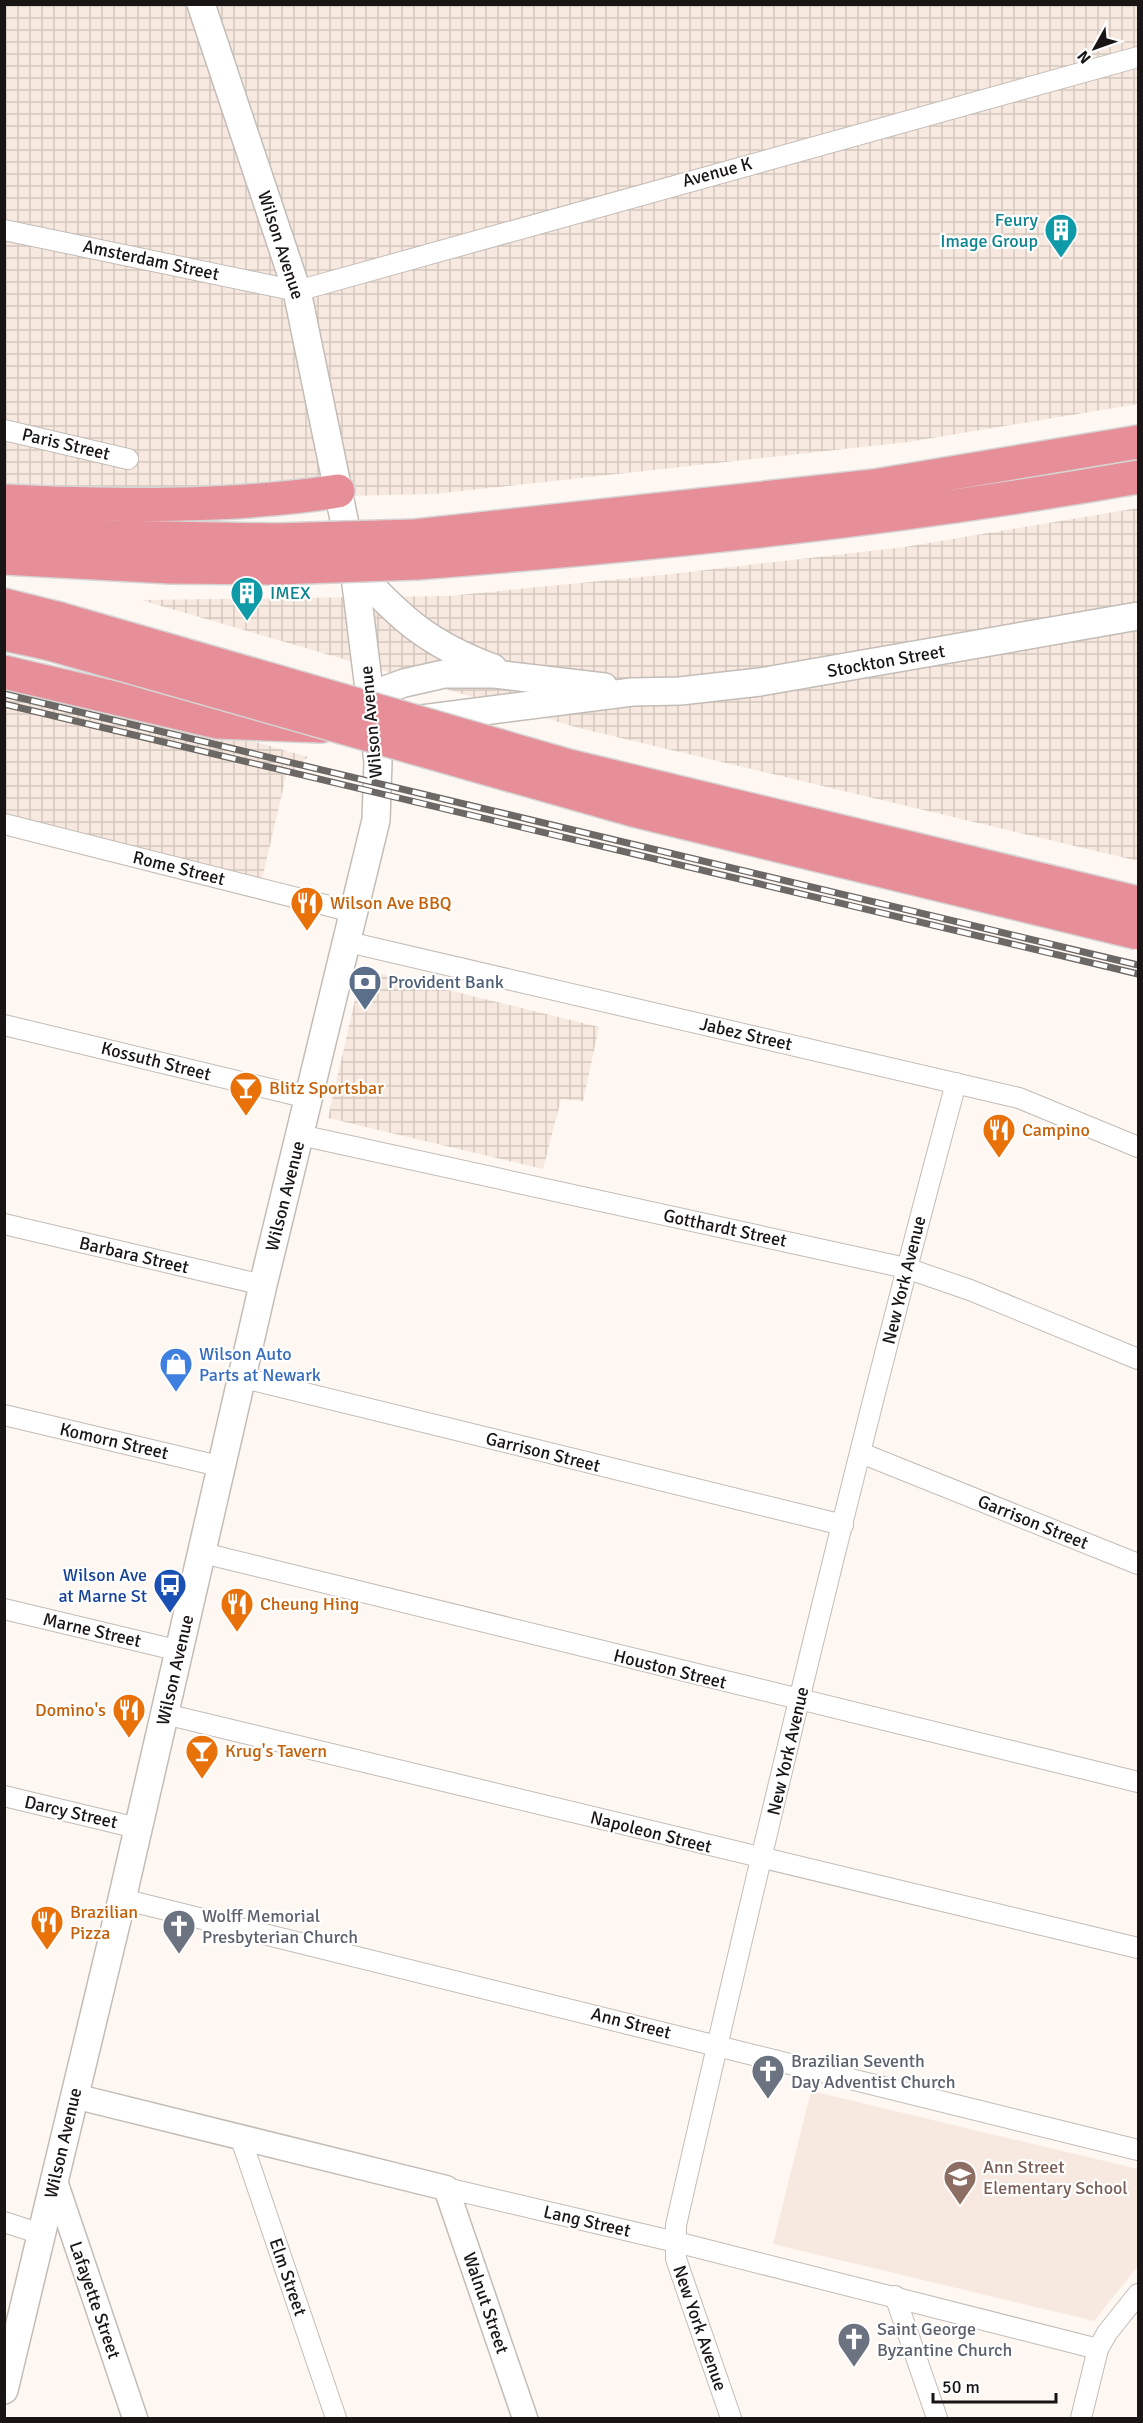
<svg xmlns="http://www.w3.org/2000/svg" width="1143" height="2423" viewBox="0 0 1143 2423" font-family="Signika,sans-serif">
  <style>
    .built { fill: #f7e9df }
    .industrial { fill: url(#industrial-grid) }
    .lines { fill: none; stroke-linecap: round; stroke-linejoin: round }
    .minor-casing { stroke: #c3bcb7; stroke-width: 22 }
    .tertiary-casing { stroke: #c3bcb7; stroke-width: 27 }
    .secondary-casing { stroke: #c3bcb7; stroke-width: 30 }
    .motorway-casing { stroke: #d5d5d5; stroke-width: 36 }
    .minor { stroke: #fff; stroke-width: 20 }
    .tertiary { stroke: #fff; stroke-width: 24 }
    .secondary { stroke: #fff; stroke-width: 27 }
    .motorway { stroke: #e78f98; stroke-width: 33 }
    .rail-casing { stroke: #6c6865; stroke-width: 7 }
    .rail { stroke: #fff; stroke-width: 4.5; stroke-dasharray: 14; stroke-linecap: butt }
    .motorway-bridge-casing { stroke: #d5d5d5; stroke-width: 36; stroke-linecap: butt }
    .motorway-bridge { stroke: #e78f98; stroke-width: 33 }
    .labels { text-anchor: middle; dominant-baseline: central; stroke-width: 4.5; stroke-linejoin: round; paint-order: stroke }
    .street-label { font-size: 18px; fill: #181514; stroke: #fff }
    .culture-label { font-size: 18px; fill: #0d838f; stroke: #fff; text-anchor: end }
    .food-label { font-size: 18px; fill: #c56008; stroke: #fff; text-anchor: start }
    .service-label { font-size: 18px; fill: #4e5e75; stroke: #fff; text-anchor: start }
    .shop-label { font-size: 18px; fill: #366cbe; stroke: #fff; text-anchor: start }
    .transit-label { font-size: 18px; fill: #164399; stroke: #fff; text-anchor: end }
    .worship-label { font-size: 18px; fill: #5b616d; stroke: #fff; text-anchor: start }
    .education-label { font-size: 18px; fill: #785e54; stroke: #fff; text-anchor: start }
  </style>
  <defs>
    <pattern id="industrial-grid" width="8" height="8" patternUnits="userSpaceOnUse" patternTransform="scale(1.5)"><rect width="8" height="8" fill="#f7e9df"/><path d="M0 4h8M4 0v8" fill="none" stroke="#d3c7be"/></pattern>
  </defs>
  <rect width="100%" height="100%" fill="#fff7f2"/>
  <path class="built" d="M811,2091L1138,2169V2266L1094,2321L773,2244Z"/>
  <g class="industrial">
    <path d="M4,5H1138V404L908,442L434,494L169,500L5,487Z"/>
    <path d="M1138,508V861L579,728L141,600L448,596L672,574L905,547Z"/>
    <path d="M5,670L308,757L286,776L262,879L5,819Z"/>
    <path d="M362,969L599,1027L583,1101L561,1099L543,1169L328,1118Z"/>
  </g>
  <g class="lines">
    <g class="minor-casing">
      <g id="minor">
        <path d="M4,230L297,291L1138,57"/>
        <path d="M4,430L128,459"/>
        <path d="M4,824L353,912"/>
        <path d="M348,942L1019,1098L1138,1147"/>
        <path d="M4,1025L308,1098"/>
        <path d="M300,1135L906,1268L970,1290L1138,1359"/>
        <path d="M4,1224L263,1285"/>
        <path d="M244,1378L843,1525"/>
        <path d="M4,1415L223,1467"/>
        <path d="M861,1453L1138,1564"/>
        <path d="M203,1553L1138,1782"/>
        <path d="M4,1609L180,1651"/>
        <path d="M165,1714L1138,1948"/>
        <path d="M4,1796L137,1828"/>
        <path d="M122,1899L1138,2150"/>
        <path d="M240,2136L336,2418"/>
        <path d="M446,2188L676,2242L1098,2349"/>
        <path d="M4,2222L41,2234"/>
        <path d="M895,2296L937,2418"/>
        <path d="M731,2418L676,2259V2225C763,1843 854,1461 956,1083"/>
        <path d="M1081,2418L1098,2349L1107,2333L1138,2294"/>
      </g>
    </g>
    <g class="tertiary-casing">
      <g id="tertiary">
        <path d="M74,2096L446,2188L525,2418"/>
        <path d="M55,2181L135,2418"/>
      </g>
    </g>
    <g class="secondary-casing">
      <g id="secondary">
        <path d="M354,568C400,618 428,644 493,668"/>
        <path d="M371,695L404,683L444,674H495L604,687"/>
        <path d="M414,720L632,692L680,691L760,682L1138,616"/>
        <path d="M4,2390L122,1899L263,1285L376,820L378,762L354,568L297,291L201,4"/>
      </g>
    </g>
    <g class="motorway-casing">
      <g id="motorway">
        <path d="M4,501C115,506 229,508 338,491"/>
        <path d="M4,531L111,537L276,540"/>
        <path d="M415,536L874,486L1138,442"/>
        <path d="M4,558L170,567L277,568"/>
        <path d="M417,563C659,544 899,519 1138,477"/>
        <path d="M4,605L60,619"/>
        <path d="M4,634L50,644"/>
        <path d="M4,672L217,722L321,726"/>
      </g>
    </g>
    <use href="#minor" class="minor"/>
    <use href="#tertiary" class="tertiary"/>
    <use href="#secondary" class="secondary"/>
    <use href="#motorway" class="motorway"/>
    <g class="rail-casing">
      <g id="rail">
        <path d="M4,694L1138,965"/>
        <path d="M4,704L1138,974"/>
      </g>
    </g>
    <use href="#rail" class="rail"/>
    <g class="motorway-bridge-casing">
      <g id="motorway-bridge">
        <path d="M276,540L415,536"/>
        <path d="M277,568L417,563"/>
        <path d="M60,619L569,766L1138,903"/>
        <path d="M50,644L633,810L1138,933"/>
      </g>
    </g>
    <use href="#motorway-bridge" class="motorway-bridge"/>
  </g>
  <defs>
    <g id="building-pin" transform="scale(1.725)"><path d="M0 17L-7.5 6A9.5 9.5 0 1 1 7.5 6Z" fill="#0f9aa8" stroke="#fff"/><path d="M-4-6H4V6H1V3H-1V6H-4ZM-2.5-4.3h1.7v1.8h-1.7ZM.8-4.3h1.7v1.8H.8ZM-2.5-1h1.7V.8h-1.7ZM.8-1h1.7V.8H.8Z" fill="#fff"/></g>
    <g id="restaurant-pin" transform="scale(1.725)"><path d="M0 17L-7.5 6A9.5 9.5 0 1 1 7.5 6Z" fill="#e8710a" stroke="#fff"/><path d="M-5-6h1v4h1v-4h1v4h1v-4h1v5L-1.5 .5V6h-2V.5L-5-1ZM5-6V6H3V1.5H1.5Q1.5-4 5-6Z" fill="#fff"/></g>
    <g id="bank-pin" transform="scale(1.725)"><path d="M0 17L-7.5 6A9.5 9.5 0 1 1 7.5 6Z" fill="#5c6f8a" stroke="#fff"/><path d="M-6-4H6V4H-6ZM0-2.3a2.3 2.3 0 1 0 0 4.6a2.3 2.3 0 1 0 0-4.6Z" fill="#fff"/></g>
    <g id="bar-pin" transform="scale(1.725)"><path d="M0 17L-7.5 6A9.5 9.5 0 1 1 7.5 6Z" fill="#e8710a" stroke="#fff"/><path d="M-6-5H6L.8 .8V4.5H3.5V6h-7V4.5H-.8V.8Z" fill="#fff"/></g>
    <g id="shop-pin" transform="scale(1.725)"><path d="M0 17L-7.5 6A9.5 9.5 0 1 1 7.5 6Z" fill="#3f7fe0" stroke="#fff"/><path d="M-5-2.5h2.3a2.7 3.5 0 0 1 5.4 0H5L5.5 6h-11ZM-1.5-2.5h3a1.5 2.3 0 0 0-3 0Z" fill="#fff"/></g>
    <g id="bus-pin" transform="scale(1.725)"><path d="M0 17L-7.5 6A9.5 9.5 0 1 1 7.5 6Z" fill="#1a4fb4" stroke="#fff"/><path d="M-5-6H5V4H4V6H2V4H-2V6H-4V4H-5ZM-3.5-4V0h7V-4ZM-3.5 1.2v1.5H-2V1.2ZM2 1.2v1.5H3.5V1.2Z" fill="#fff"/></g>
    <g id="church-pin" transform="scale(1.725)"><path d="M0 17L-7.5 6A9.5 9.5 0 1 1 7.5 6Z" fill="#6b7280" stroke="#fff"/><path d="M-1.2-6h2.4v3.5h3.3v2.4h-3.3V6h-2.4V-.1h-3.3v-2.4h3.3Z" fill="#fff"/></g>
    <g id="school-pin" transform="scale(1.725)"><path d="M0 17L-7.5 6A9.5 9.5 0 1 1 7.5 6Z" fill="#8d6e63" stroke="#fff"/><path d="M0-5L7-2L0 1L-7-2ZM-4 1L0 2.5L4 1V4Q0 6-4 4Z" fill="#fff"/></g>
  </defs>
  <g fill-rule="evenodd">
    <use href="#building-pin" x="1061" y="230"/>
    <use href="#building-pin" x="247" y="593"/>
    <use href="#restaurant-pin" x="307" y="903"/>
    <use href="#bank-pin" x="365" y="982"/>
    <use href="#bar-pin" x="246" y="1088"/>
    <use href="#restaurant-pin" x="999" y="1130"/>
    <use href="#shop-pin" x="176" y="1364"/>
    <use href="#bus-pin" x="170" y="1585"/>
    <use href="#restaurant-pin" x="237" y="1604"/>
    <use href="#restaurant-pin" x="129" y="1710"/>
    <use href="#bar-pin" x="202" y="1751"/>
    <use href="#restaurant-pin" x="47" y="1922"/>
    <use href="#church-pin" x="179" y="1926"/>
    <use href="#church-pin" x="768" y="2071"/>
    <use href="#school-pin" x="960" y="2177"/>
    <use href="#church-pin" x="854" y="2339"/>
  </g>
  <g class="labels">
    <g class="street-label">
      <text transform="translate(717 172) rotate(-15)">Avenue K</text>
      <text transform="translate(281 245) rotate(72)">Wilson Avenue</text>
      <text transform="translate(151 260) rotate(12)">Amsterdam Street</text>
      <text transform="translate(66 444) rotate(13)">Paris Street</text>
      <text transform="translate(886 661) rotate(-10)">Stockton Street</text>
      <text transform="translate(371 722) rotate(-95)">Wilson Avenue</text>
      <text transform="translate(179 868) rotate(14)">Rome Street</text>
      <text transform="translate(746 1034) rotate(13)">Jabez Street</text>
      <text transform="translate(156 1061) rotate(14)">Kossuth Street</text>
      <text transform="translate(285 1196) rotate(-76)">Wilson Avenue</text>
      <text transform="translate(725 1228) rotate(12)">Gotthardt Street</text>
      <text transform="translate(134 1255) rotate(13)">Barbara Street</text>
      <text transform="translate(904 1280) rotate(-76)">New York Avenue</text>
      <text transform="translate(114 1441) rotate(13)">Komorn Street</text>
      <text transform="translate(543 1452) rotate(14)">Garrison Street</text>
      <text transform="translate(1033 1522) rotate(22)">Garrison Street</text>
      <text transform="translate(92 1630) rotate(13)">Marne Street</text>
      <text transform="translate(670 1669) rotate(14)">Houston Street</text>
      <text transform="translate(175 1670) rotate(-77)">Wilson Avenue</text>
      <text transform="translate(788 1751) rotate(-77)">New York Avenue</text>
      <text transform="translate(71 1812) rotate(13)">Darcy Street</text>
      <text transform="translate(651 1832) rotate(14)">Napoleon Street</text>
      <text transform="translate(631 2023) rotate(14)">Ann Street</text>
      <text transform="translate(63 2143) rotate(-77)">Wilson Avenue</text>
      <text transform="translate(587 2221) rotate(13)">Lang Street</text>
      <text transform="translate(288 2277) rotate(71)">Elm Street</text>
      <text transform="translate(95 2300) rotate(71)">Lafayette Street</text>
      <text transform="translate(486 2303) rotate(71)">Walnut Street</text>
      <text transform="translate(700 2328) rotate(71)">New York Avenue</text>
    </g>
    <g class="culture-label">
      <text x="1038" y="220">Feury<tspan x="1038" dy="21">Image Group</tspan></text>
      <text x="270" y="593" text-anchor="start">IMEX</text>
    </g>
    <g class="food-label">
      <text x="330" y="903">Wilson Ave BBQ</text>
      <text x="269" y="1088">Blitz Sportsbar</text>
      <text x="1022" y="1130">Campino</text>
      <text x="260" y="1604">Cheung Hing</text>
      <text x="106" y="1710" text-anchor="end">Domino's</text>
      <text x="225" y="1751">Krug's Tavern</text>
      <text x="70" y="1912">Brazilian<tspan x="70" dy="21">Pizza</tspan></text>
    </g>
    <g class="service-label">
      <text x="388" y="982">Provident Bank</text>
    </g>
    <g class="shop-label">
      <text x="199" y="1354">Wilson Auto<tspan x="199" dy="21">Parts at Newark</tspan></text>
    </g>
    <g class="transit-label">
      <text x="147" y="1575">Wilson Ave<tspan x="147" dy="21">at Marne St</tspan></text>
    </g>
    <g class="worship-label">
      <text x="202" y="1916">Wolff Memorial<tspan x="202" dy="21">Presbyterian Church</tspan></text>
      <text x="791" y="2061">Brazilian Seventh<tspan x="791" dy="21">Day Adventist Church</tspan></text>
      <text x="877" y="2329">Saint George<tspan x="877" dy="21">Byzantine Church</tspan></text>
    </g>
    <g class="education-label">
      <text x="983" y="2167">Ann Street<tspan x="983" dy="21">Elementary School</tspan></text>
    </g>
  </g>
  <rect width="1143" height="2423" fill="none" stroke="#181514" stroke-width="12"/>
  <g transform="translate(1095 48) rotate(230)" stroke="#ffffff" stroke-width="4.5" paint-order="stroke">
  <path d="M0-4.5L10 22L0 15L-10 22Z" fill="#181514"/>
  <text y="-9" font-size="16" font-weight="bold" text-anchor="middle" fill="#181514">N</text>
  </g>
  <path d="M933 2393v9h123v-9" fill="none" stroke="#181514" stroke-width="3"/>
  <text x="942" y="2393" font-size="18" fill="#181514" stroke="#ffffff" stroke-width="4.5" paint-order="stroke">50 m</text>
</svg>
